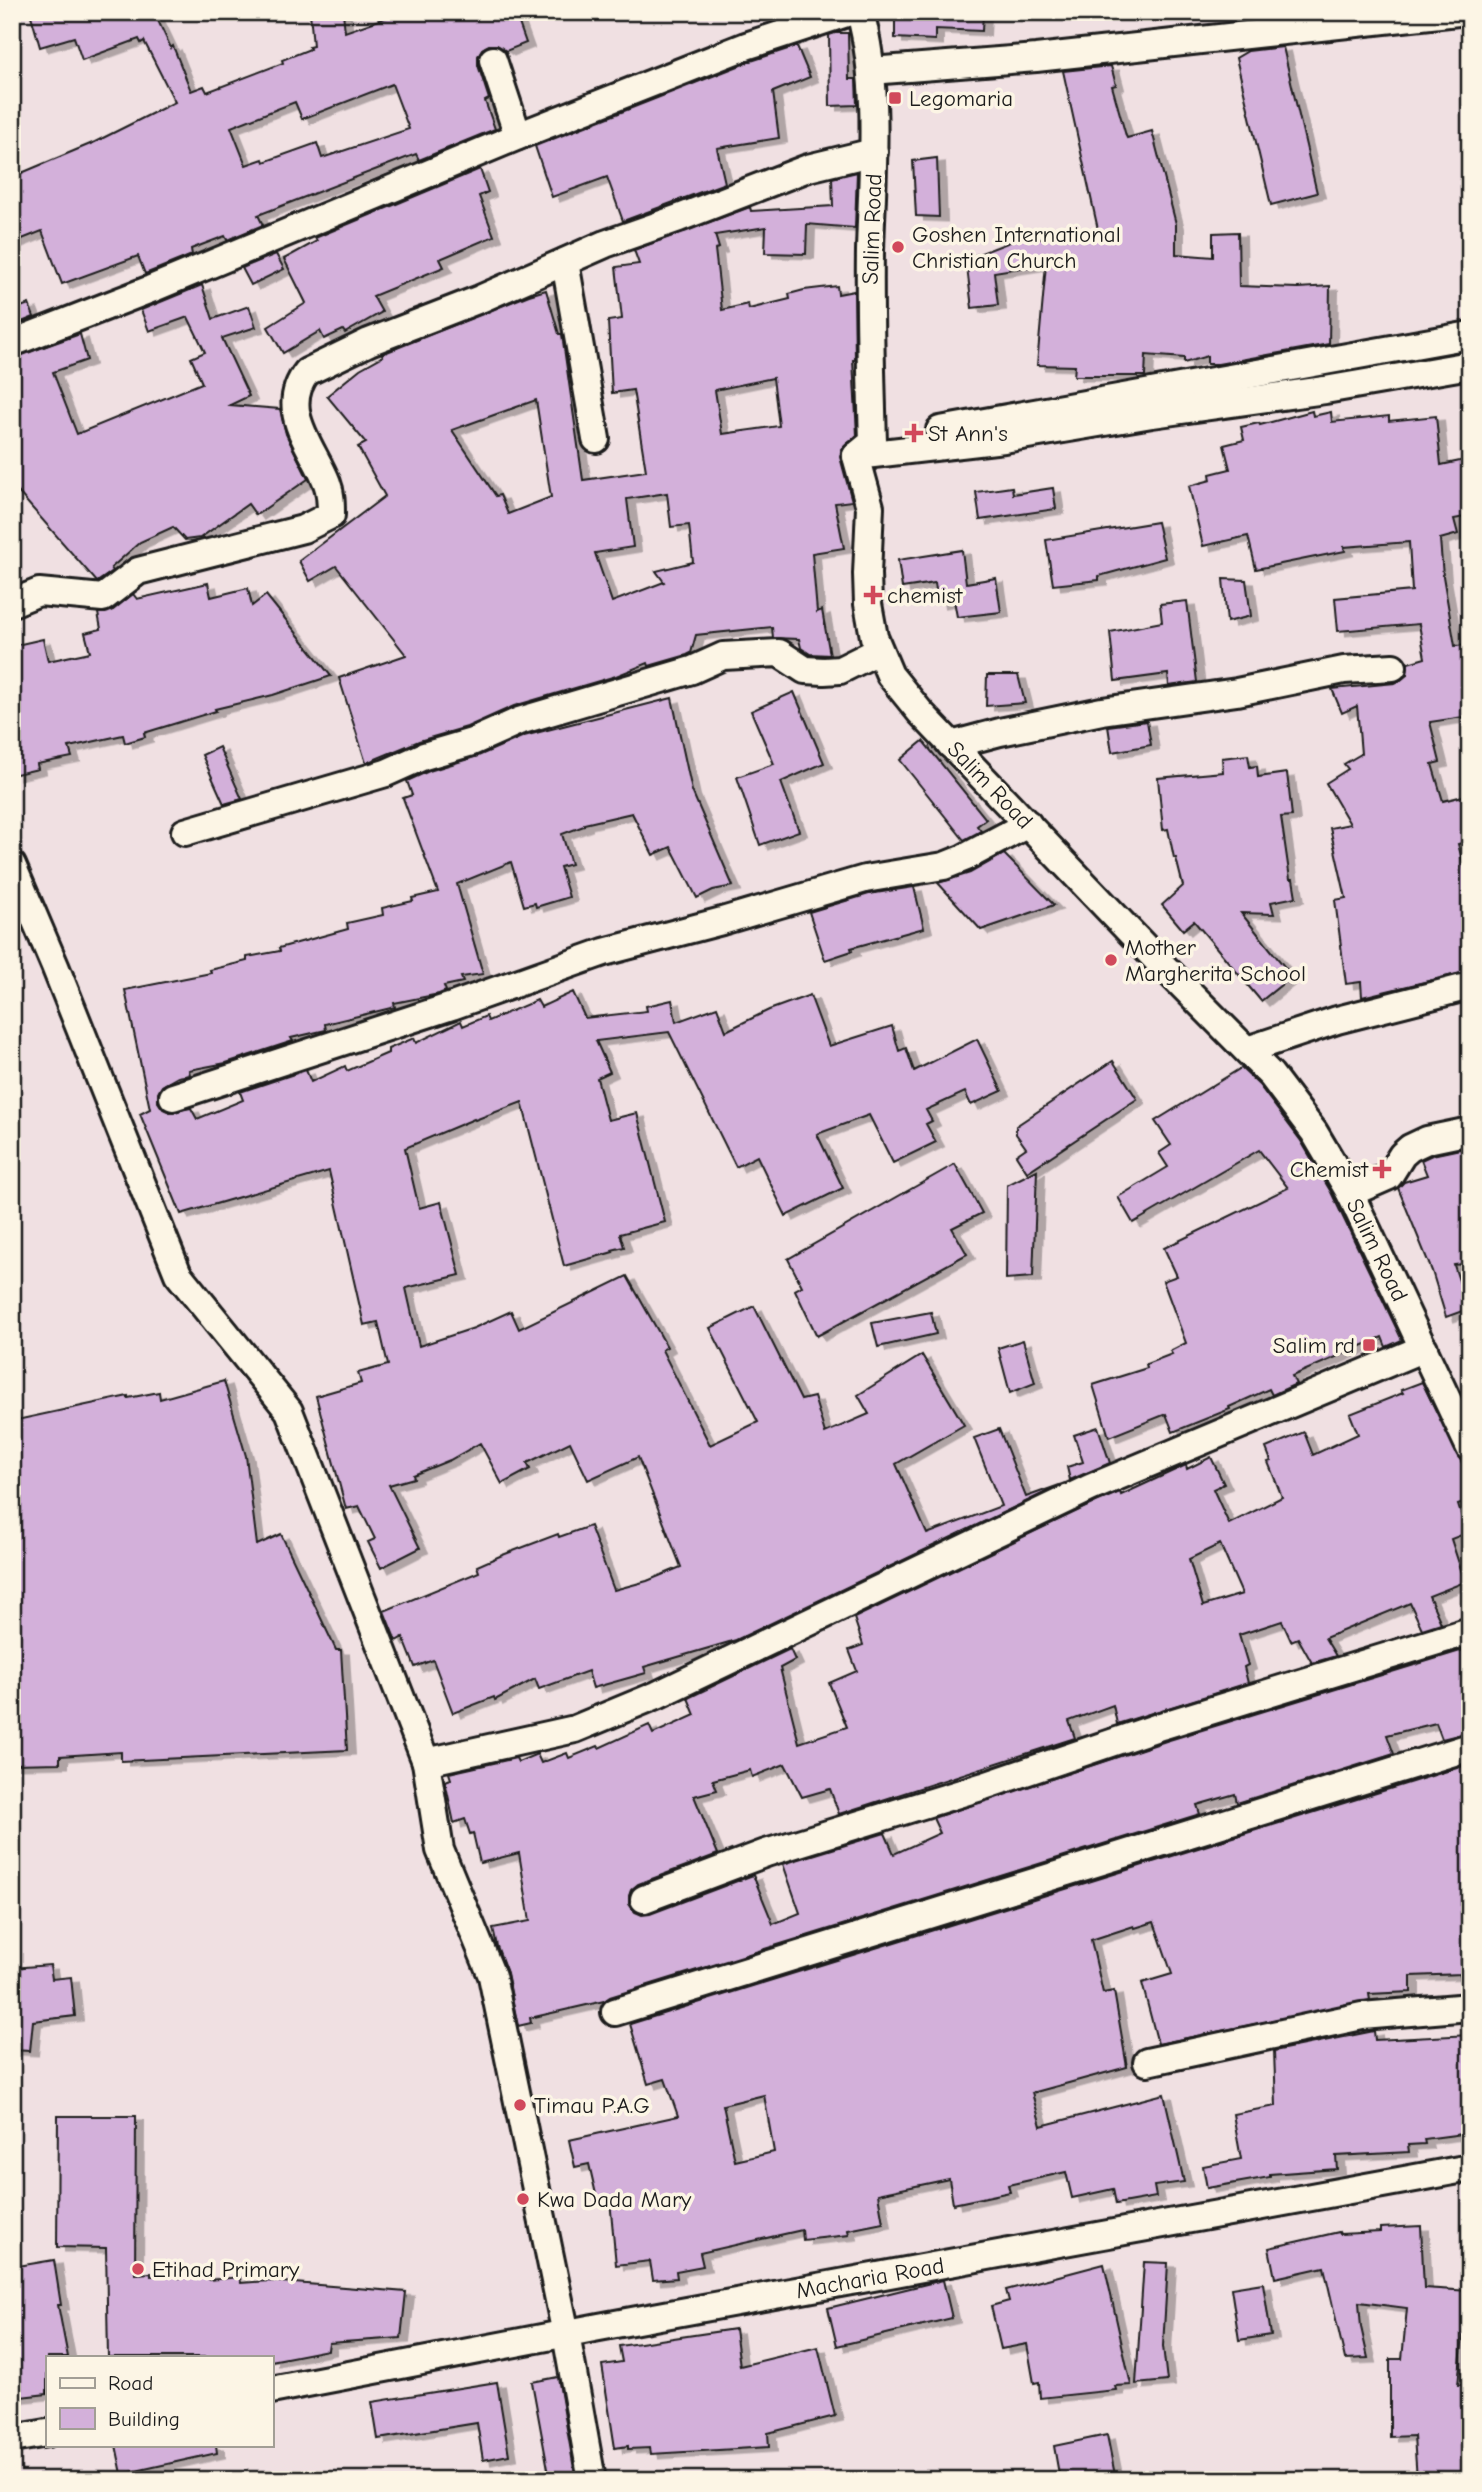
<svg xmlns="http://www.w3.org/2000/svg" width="1482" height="2492" viewBox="0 0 1482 2492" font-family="'Comic Neue',sans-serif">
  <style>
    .building { fill: #d3b0da; stroke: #1c1c1c; stroke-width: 2; fill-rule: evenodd; filter: url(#shadow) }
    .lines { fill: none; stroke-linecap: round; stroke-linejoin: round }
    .minor-casing { stroke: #1c1c1c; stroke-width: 32 }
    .minor { stroke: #fcf5e5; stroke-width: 26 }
    .poi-dot { fill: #d1495b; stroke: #fcf5e5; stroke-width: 2.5 }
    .labels { text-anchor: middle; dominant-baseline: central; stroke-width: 7; stroke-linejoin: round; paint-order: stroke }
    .poi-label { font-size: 23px; fill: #1c1c1c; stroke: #fcf5e5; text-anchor: start }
    .street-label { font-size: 23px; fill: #1c1c1c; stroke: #fcf5e5 }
  </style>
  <defs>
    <filter id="shadow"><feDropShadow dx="8" dy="4.5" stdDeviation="0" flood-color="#0004"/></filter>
  </defs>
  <rect width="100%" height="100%" fill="#f0e0e2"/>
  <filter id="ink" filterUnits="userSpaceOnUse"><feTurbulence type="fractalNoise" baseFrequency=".0143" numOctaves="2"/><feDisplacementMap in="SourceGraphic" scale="14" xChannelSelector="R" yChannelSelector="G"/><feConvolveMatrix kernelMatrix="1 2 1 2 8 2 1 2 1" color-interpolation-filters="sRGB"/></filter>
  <g filter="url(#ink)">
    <g class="building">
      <path d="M30,12H154L171,48L173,46L191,91L204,86L207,92L283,63L282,60L310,49L309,47L313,46L310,12H343L345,32L402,12H515L526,43L506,51L497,45H489L482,49L478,56V65L489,99L485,101L495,129L419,160L416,154L258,215L263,225L227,240L225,236L191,249L192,255L145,274L138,256L62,284L42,231L12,243V177L95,142L175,102L144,41L141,43L139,39L82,60L74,37L40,47ZM392,84L409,129L322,158L317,143L264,162L263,159L246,165L231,127L295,102L302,119Z"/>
      <path d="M895,12H983L982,31L935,29V40L895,38Z"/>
      <path d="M835,33H848L849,79H856L857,105L830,106L829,35Z"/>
      <path d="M797,46L810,77L773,92L779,138L717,148L725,183L623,221L607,177L552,197L535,146L751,61Z"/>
      <path d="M1283,47L1317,193L1271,205L1236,58L1248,51Z"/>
      <path d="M1111,66L1116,85L1112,86L1126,136L1127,138L1152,131L1176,224V254L1213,257V233L1238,232L1239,286L1298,288L1330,286L1329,344L1218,364H1207V356L1184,363V358L1146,355L1145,376H1074L1075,366L1037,365L1046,264L994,272L998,305L972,308L966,259L1020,238H1076V233L1099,234L1063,71Z"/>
      <path d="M937,158L939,217L916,216L913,161Z"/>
      <path d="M480,169L488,192L479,196L494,236L440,259L444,267L373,296L382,312L345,333L343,330L324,339L320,331L283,353L268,327L306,303L284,259L317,241L315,238Z"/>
      <path d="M857,172L855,228L807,224L806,254L765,253L766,227L715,235L719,248L715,249L722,310L748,304L749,309L790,299L789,294L804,290L837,286L838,294L854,291L855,360H853L857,435L842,449L840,457L852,501L835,503L844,548L812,553L817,612L822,610L830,655L810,654L801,648L799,639L773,638L772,627L696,635L691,653L687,655L649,666L648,663L616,676L514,706L467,727L419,741L366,763L339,678L406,655L336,566L310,581L299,561L385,496L358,447L366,443L327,396L360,369L383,356L382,354L529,295L546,290L559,334H562L583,480L646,471L633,390L612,393L608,321L622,319L616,267L639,264L634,250L750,207L751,211L833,206L832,178ZM773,378L779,426L722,434L715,390ZM536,400L551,497L508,514L500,495L496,496L452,430ZM667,493L671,527L689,525L693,562L656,571L664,582L612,602L595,553L633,547L627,499Z"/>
      <path d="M276,254L284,269L251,285L242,268Z"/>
      <path d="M202,285L213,319L249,306L256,327L222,338L249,396L230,405L280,409L286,434L308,479L256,515L248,504L200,538L185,540L173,527L140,542L111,568L113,571L97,582L12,485V358L80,334L87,360L53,372L77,434L202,383L191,358L205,352L188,317L149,331L141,310Z"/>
      <path d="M29,304L34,317L12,326V310Z"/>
      <path d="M1312,411L1313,416L1331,412L1332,422L1389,416V421L1436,416L1441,465L1465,460L1470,485V516L1454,519L1458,534L1440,539L1443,576L1455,646L1470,645V716L1430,722L1440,762L1432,764L1443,801L1463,796L1470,820V841L1458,844L1470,890V936L1464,937L1470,956V971L1362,997L1361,982L1346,984L1335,900L1346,898L1330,828L1350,824L1326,783L1348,769L1344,764L1361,754L1357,706L1342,713L1332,689L1395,683L1401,680L1407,675L1408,663L1425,658L1419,624L1338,631L1335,598L1412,591L1409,542L1344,547L1345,551L1256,569L1248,536L1203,546L1189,486L1211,480L1210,474L1230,469L1224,445L1244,440L1241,427L1259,423L1260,425Z"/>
      <path d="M1012,487L1013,494L1053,488L1056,509L980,520L976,492Z"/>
      <path d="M1157,522L1165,558L1099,576V580L1053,585L1046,540Z"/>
      <path d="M962,550L966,583L996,578L1001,612L957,617L954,600L938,603L935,583L902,588L898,560Z"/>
      <path d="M1223,579L1246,580L1251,616L1227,622Z"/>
      <path d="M208,583L211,597L248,588L252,606L266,595L331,676L273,695L215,709L216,711L144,733L145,737L125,743L123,735L69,747L72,757L37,764L38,769L12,775V646L43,639L48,661L90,652L85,633L101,629L98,613L113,610L133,594L137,599Z"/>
      <path d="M1187,601L1197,682L1169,686L1168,674L1115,681L1110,632L1162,622L1160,604Z"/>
      <path d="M987,675H1018L1025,703L986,706Z"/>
      <path d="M794,692L824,763L781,782L799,831L760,845L737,777L774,764L751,711Z"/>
      <path d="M672,698L692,791L733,886L713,890L697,898L671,847L653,855L632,813L584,824V826L562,834L571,864L560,867L569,897L536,907L535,903L524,906L511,862L457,884L483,974L461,977L463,982L444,986L446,991L439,994L394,1003L395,1007L325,1024L326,1030L291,1038L293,1041L226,1063L189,1070L190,1075L178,1077L162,1086L158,1093V1102L163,1109L170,1112L191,1108L197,1119L243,1100L240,1092L306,1070L311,1082L345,1066L347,1071L388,1053V1049L414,1038L416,1043L461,1021L463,1026L486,1016L488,1021L537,1000L541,1007L573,992L585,1018L647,1011L646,1006L672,1000L676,1022L717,1007L726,1031L769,1010L810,995L829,1046L892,1026L899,1051L906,1048L914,1071L977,1039L1002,1091L971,1105L965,1092L926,1110L932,1121L926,1124L936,1142L893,1163L869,1115L817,1134L843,1188L786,1216L757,1156L736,1167L669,1032L596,1041L610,1072L597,1078L608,1120L637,1113L665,1222L620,1234L624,1247L612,1250L613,1252L564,1266L522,1102L475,1120L474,1119L405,1148L419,1208L441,1202L460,1275L406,1288L419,1346L474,1328L511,1311L519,1329L627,1276L667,1347L662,1350L710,1445L758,1422L710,1328L754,1306L801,1400L814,1397L825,1433L869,1414L858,1395L922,1355L964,1425L896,1464L927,1534L1001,1506L974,1438L999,1429L1026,1497L1065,1483L736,1640L644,1667L646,1673L593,1688L588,1671L539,1689L535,1679L495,1700L494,1697L453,1713L433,1660L415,1667L403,1637L396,1641L384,1611L479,1572L477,1566L500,1556L558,1534L559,1537L590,1526L614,1590L647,1581L681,1567L638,1457L588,1480L570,1442L527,1463L530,1469L502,1484L480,1443L450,1460L413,1475L414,1478L389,1485L420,1548L381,1568L368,1542L375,1539L359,1506L346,1509L316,1396L361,1383L358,1373L388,1365L378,1322L364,1325L329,1171L181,1214L140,1114L150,1109L125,990L211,973L210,970L247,961V957L280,951L279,948L348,929L347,923L383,915L382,908L413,901L412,898L438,892L403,798L412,795L407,781L429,771L478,756L524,736Z"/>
      <path d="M1147,721L1151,745L1112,752L1108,726Z"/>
      <path d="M923,741L986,819L977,826L981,831L964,840L900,760Z"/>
      <path d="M219,747L242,799L224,804L202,755Z"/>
      <path d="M1248,755L1250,767L1257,766L1258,777L1287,773L1292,816L1281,817L1290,879H1293L1296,897L1271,902L1274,914L1241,913L1292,976L1261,1001L1194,921L1183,930L1162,905L1183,886L1176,858H1174L1168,829L1163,830L1158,778L1223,772L1222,758Z"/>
      <path d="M1004,854L1054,905L981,930L938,883L970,873Z"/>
      <path d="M914,887L924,928L851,948L852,951L825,960L809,912L869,894Z"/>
      <path d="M1113,1061L1137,1099L1027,1172L1016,1155L1026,1148L1016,1134V1126Z"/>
      <path d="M1241,1068L1259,1085L1301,1141L1331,1192L1402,1340L1386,1347L1382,1337L1292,1376L1296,1384L1272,1395L1269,1389L1229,1407L1230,1409L1173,1432L1166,1414L1109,1437L1093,1385L1147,1368L1146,1364L1172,1354L1170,1351L1186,1343L1163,1281L1177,1276L1164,1248L1288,1188L1259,1150L1133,1223L1118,1197L1168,1167L1159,1153L1171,1145L1155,1121Z"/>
      <path d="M1465,1148L1470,1161V1263L1454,1265L1468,1309L1446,1317L1432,1271L1398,1188L1404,1182L1427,1175L1421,1160L1432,1155Z"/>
      <path d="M955,1164L982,1213L952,1228L967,1254L817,1336L795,1290L802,1286L788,1259Z"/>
      <path d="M1037,1170L1033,1277L1006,1279L1007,1185Z"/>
      <path d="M931,1312L936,1334L878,1347L872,1323Z"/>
      <path d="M1023,1340L1035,1383L1010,1393L998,1348Z"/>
      <path d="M224,1381L246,1456L257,1545L281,1534L336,1650H341L347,1750L121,1761V1752L60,1756V1763L12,1764V1421L128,1396V1398L159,1392L160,1399Z"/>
      <path d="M1422,1382L1470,1479V1501L1458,1505L1467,1533L1451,1539L1465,1582L1429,1596L1441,1623L1422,1629L1410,1603L1325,1638L1336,1656L1312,1663L1298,1638L1291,1641L1282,1621L1239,1635L1248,1665L1244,1667L1248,1683L1117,1724L1113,1705L1069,1721L1075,1738L839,1814L830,1789L802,1797L785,1764L752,1777L750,1770L713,1780L717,1790L694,1796L718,1854L638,1884L631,1890L629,1896V1904L635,1912L642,1915L650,1914L753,1875L773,1924L800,1913L783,1864L885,1833L894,1854L940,1833L933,1818L1166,1741L1470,1648V1732L1442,1739L1436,1723L1387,1735L1394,1754L1237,1803L1235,1794L1197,1805L1200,1814L610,1997L604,2001L530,2018L531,2023L518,2026L507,1973L497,1946L493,1928L530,1921L519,1853L480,1863L473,1833L470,1834L465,1819L454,1823L445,1781L451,1779L449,1773L516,1758L518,1762L537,1754L541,1763L567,1753L569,1758L598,1746L599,1748L649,1725L653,1734L695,1715L688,1698L790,1649L795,1660L780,1668L799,1743L847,1727L829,1683L857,1671L849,1650L863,1645L854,1618L1096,1502L1120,1492L1121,1495L1186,1465L1187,1469L1211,1457L1224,1484L1213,1489L1229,1524L1282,1497L1268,1462L1271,1461L1266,1448L1304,1432L1313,1455L1358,1434L1350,1414L1403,1393L1401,1390ZM1220,1544L1242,1594L1203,1606L1189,1559Z"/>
      <path d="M1098,1427L1110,1463L1070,1480L1067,1467L1083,1462L1074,1435Z"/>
      <path d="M1470,1764V1959L1461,1960L1462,1974L1411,1976V1992L1369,1994L1370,2000L1158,2044L1142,1983L1172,1974L1154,1922L1135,1928L1134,1926L1091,1940L1103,1993L1114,1991L1127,2067L1032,2093L1041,2126L1164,2094L1184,2182L1154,2186L1156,2197L1116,2204L1113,2189L1072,2198L1066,2172L1008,2185L1010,2192L953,2204L949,2179L878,2194L883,2223L848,2230L849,2235L803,2240L802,2230L700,2253L703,2266L676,2271L677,2278L653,2280L650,2261L616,2265L610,2200L598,2203L589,2164L575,2167L569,2140L678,2116L665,2079L648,2084L630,2024ZM764,2095L774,2152L735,2161L723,2105Z"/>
      <path d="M50,1965L52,1979L71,1977L75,2016L33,2021L30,2051L12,2050V1968Z"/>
      <path d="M1374,2031L1375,2040L1470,2035V2133L1424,2139L1425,2144L1408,2145L1409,2152L1336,2156L1337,2169L1270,2174V2177L1207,2188L1203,2166L1241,2159L1233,2114L1276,2106L1274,2051Z"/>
      <path d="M58,2116H136L135,2274L151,2273V2276L179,2274V2278L208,2274L209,2280L240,2277L241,2283L269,2281L406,2292L401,2338L329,2343L328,2350L271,2361V2357H108L106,2248L57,2247Z"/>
      <path d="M1421,2226L1424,2288L1470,2291V2315H1465L1458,2385H1470V2480H1417L1414,2436L1390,2437V2359H1402L1407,2308L1359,2302L1361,2327L1368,2358L1345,2359L1324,2267L1275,2278L1269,2248L1339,2232L1340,2234L1380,2232V2228Z"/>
      <path d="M54,2260L61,2305H58L68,2357H47V2394L12,2398V2267Z"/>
      <path d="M1144,2262L1168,2263L1163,2346L1167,2381L1136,2384Z"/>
      <path d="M1104,2264L1131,2385L1115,2386L1116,2390L1040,2398L1039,2382L1034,2383L1027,2344L1001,2349L991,2306L1009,2301L1006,2290Z"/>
      <path d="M943,2280L952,2318L837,2346L828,2308Z"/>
      <path d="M1263,2283L1271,2335L1239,2340L1231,2288Z"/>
      <path d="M735,2329L740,2366L818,2347L835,2416L768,2433L769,2447L651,2454L650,2448L628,2449V2446L615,2448L602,2365L622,2362L619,2346Z"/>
      <path d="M558,2377L576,2480H550L532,2382Z"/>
      <path d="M497,2382L509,2455L483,2460L477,2423L378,2439L372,2402Z"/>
      <path d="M1107,2435L1116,2480H1060L1054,2446Z"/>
      <path d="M116,2445H216L217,2453L122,2474Z"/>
    </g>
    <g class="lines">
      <g class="minor-casing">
        <g id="minor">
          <path d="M860,12C881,90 872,171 870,251C869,315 871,379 873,442L856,456L870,507L867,574L868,604L874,637L890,675L920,712L1156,959L1271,1075L1314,1132L1350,1193L1470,1448"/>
          <path d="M493,60L518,136"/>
          <path d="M871,71L1036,58L1458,12"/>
          <path d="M565,262L596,439"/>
          <path d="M12,343L151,289L533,130L746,46L850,12"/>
          <path d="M940,430L1470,335"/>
          <path d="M856,456L1004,439L1152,414L1325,390L1470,365"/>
          <path d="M12,603L39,592L103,598L138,571L303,529L331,515C331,504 331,493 327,483C313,447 277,410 307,372L369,342L480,299L605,244L679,218L808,168L874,152"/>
          <path d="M951,745L1000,732L1102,711L1237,692L1344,670L1393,667"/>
          <path d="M185,832L386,773L424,756L472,742L519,721L692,670L723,656L779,653L805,670L824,671L840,670L878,651"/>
          <path d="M12,865L55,966L178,1274L289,1411L426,1762L575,1729L657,1695L1090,1488L1424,1348"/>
          <path d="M1247,1050L1337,1020L1470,986"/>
          <path d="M173,1097L452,1006L604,952L722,921L865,879L944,866L964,858L1028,824"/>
          <path d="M1350,1193L1389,1176L1402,1155L1410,1148L1427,1140L1470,1131"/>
          <path d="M426,1762L440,1850L492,1976L566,2334L592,2480"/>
          <path d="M644,1899L766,1853L984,1786L1161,1726L1470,1631"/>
          <path d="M615,2012L1470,1747"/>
          <path d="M1147,2062L1362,2016L1470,2007"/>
          <path d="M271,2390L599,2327L1470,2168"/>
          <path d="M12,2439L47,2433"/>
        </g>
      </g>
      <use href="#minor" class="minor"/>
    </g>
  </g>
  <g class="poi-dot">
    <rect x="888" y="91" width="14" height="14" rx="3.5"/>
    <circle cx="898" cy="247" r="7"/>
    <path d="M910.5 422.5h7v7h7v7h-7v7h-7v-7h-7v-7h7z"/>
    <path d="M869.5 584.5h7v7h7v7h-7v7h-7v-7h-7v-7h7z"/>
    <circle cx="1111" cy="960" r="7"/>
    <path d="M1378.5 1158.5h7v7h7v7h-7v7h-7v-7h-7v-7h7z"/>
    <rect x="1362" y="1338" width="14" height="14" rx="3.5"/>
    <circle cx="520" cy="2105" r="7"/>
    <circle cx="523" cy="2199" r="7"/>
    <circle cx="138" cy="2269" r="7"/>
  </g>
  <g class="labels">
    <g class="poi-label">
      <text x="909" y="98">Legomaria</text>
      <text x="912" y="234">Goshen International<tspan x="912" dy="26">Christian Church</tspan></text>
      <text x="928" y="433">St Ann's</text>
      <text x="887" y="595">chemist</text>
      <text x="1125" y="947">Mother<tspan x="1125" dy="26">Margherita School</tspan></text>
      <text x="1368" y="1169" text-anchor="end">Chemist</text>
      <text x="1355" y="1345" text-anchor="end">Salim rd</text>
      <text x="534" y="2105">Timau P.A.G</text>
      <text x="537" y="2199">Kwa Dada Mary</text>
      <text x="152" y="2269">Etihad Primary</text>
    </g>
    <g class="street-label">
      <text transform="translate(872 229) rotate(-88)">Salim Road</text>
      <text transform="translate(990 785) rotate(46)">Salim Road</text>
      <text transform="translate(1377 1250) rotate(64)">Salim Road</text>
      <text transform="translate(870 2278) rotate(-10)">Macharia Road</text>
    </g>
  </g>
  <rect width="1482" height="2492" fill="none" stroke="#fcf5e5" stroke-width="42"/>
  <rect x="21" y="21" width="1440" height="2450" fill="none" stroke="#1c1c1c" stroke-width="2.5" filter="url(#ink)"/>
  <rect x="46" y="2356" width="228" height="91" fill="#fcf5e5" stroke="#a29e95" stroke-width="2"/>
  <rect x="60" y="2378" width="35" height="10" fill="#fcf5e5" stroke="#a29e95" stroke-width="2"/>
  <text x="108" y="2390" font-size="21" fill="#1c1c1c">Road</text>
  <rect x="60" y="2408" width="35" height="21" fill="#d3b0da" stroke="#a29e95" stroke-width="2"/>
  <text x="108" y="2426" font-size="21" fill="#1c1c1c">Building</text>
</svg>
